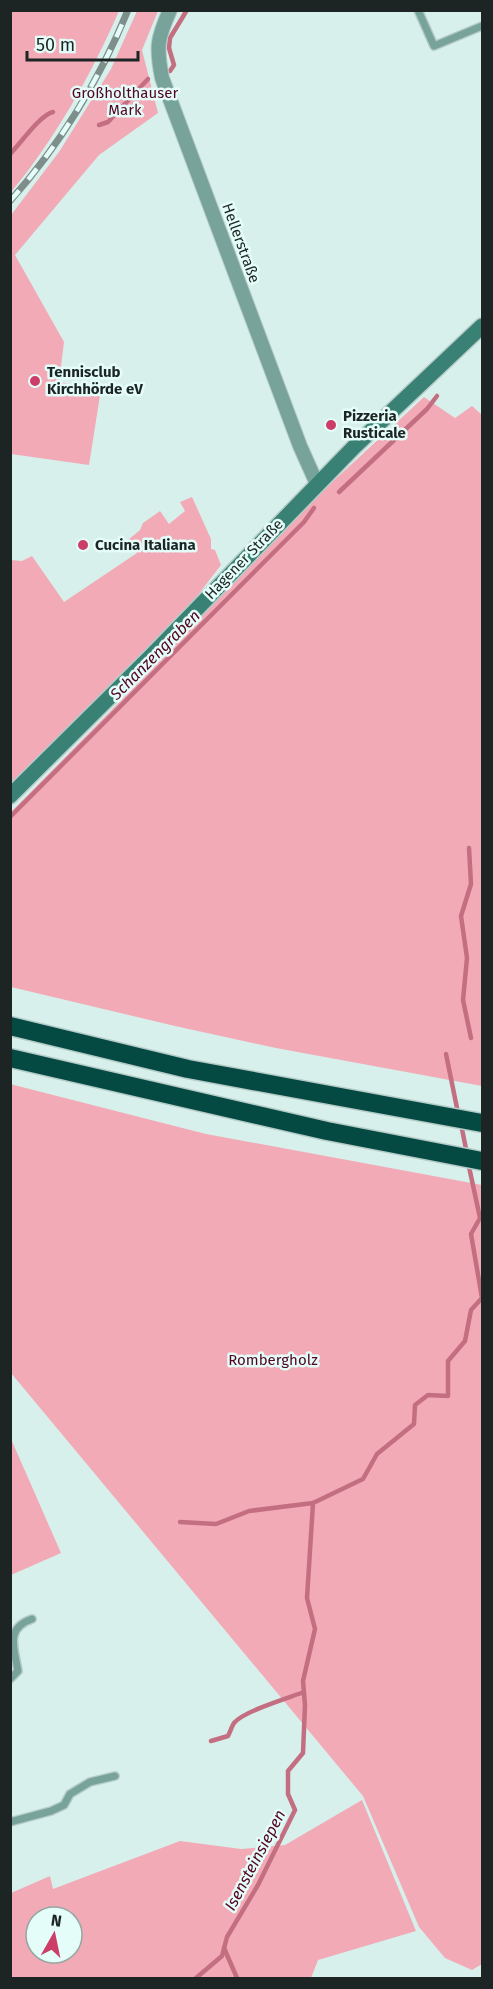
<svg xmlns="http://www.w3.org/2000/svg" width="493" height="1989" viewBox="0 0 493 1989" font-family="'Fira Sans',sans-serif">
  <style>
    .green { fill: #f2aab7; fill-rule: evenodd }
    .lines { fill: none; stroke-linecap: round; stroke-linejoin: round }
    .stream { stroke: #c36f81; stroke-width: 4.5 }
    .service-casing { stroke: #b5cbc7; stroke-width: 10 }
    .minor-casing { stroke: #b5cbc7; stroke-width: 16 }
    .secondary-casing { stroke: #b5cbc7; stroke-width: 18 }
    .motorway-casing { stroke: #b5cbc7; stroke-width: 21 }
    .service { stroke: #77a39b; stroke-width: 7 }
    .minor { stroke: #77a39b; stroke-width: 14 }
    .secondary { stroke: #398075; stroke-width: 15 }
    .motorway { stroke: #044a43; stroke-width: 18 }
    .rail-casing { stroke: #7d8e8b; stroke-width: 7 }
    .rail { stroke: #e4fdf8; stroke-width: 4.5; stroke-dasharray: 14; stroke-linecap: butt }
    .poi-dot { fill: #cc3e68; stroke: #e4fdf8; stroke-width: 2 }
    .labels { text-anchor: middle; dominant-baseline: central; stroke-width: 5; stroke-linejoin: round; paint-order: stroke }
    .park-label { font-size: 15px; fill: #530522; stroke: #e4fdf8 }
    .street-label { font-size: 15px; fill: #1c2524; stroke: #e4fdf8 }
    .poi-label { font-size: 15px; font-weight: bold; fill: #1c2524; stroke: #e4fdf8; text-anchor: start }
    .water-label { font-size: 16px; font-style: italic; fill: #540522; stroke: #e4fdf8 }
  </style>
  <rect width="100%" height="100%" fill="#d7f0eb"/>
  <g class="green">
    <path d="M11,10L119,11C91,75 55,139 11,192Z"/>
    <path d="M137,11H158L142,50L158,113L99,155L15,255L64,342L59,382L101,389L89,465L11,454V215L59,152L111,69Z"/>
    <path d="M424,397L455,418L472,406L482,415V1086L276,1048L175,1026L11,987V812L141,680L300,512Z"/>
    <path d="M192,497L211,539V549L215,550L221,565L151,656L11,796V560L22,561L32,556L64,602L137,553L128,540L140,530L143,523L160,511L169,524L185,511L180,502Z"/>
    <path d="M10,1084L206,1134L482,1185V1964L472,1970L445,1958L419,1927L363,1796L11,1373Z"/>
    <path d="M11,1439L61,1553L11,1575H10Z"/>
    <path d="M362,1800L416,1931L318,1960L311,1978H11V1893L50,1876L53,1889L180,1841L241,1849L285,1845ZM36,1917H72V1953H36Z"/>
  </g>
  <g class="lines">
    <g class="stream">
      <path d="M170,71L174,65L169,48L170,38L187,10"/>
      <path d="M99,125L108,122L148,79"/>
      <path d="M10,154C21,143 40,115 53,112"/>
      <path d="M339,492L427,409L437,396"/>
      <path d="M10,817L304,522L314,508"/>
      <path d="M469,848L471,884L461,916L467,958L463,1000L471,1038"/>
      <path d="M446,1054L458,1113"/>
      <path d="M461,1124L467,1154"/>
      <path d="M180,1522L216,1524L249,1511L313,1503"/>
      <path d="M211,1741L228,1736C230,1732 232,1726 234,1723C244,1711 288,1698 304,1692"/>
      <path d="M224,1948L237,1978"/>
      <path d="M196,1978L222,1956L227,1937L258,1885L295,1810L288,1794V1771L303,1753L305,1705L303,1681L315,1629L307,1598L313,1503L363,1479L377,1454L414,1424L415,1405L428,1395L448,1396V1361L465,1341L471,1310L482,1298L471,1234L480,1218L468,1162"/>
    </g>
    <g class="service-casing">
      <g id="service">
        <path d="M418,10L434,46L482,26"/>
        <path d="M10,1679L18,1671C14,1648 5,1628 32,1619"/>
        <path d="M10,1822L51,1811L64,1805L70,1794L90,1782L115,1776"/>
      </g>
    </g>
    <g class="minor-casing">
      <path id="minor" d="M170,10C157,39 156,47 162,78L300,446L317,484"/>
    </g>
    <g class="secondary-casing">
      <path id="secondary" d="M10,796L151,656L354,447L482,326"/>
    </g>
    <g class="motorway-casing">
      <g id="motorway">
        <path d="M10,1026L188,1069L482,1123"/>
        <path d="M10,1058L327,1131L482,1161"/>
      </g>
    </g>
    <use href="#service" class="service"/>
    <use href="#minor" class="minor"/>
    <use href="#secondary" class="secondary"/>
    <use href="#motorway" class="motorway"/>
    <g class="rail-casing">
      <path id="rail" d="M10,201C59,146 100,79 128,10"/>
    </g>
    <use href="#rail" class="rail"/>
  </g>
  <g class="poi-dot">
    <circle cx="35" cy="381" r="6"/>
    <circle cx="331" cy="425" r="6"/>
    <circle cx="83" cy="545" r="6"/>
  </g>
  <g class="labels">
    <g class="park-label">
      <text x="125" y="93">Großholthauser<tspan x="125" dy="17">Mark</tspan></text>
      <text x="273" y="1360">Rombergholz</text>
    </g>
    <g class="street-label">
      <text transform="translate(241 243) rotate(70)">Hellerstraße</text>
      <text transform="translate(244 559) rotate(-46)">Hagener Straße</text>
    </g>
    <g class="poi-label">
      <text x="47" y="372">Tennisclub<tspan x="47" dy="17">Kirchhörde eV</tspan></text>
      <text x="343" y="416">Pizzeria<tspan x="343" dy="17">Rusticale</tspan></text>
      <text x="95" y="545">Cucina Italiana</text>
    </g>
    <g class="water-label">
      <text transform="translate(155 655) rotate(-45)">Schanzengraben</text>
      <text transform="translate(255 1860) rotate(-62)">Isensteinsiepen</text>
    </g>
  </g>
  <rect width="493" height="1989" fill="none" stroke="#1c2524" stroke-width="24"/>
  <g transform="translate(54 1935) rotate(9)"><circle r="28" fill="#e4fdf8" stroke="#94a7a3" stroke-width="1.5"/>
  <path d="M0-4.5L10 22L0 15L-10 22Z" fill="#cc3e68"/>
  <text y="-9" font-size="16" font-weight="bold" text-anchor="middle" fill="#1c2524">N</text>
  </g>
  <path d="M27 51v9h111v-9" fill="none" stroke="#1c2524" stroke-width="3"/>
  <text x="36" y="51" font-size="18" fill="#1c2524" stroke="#e4fdf8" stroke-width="4.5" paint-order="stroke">50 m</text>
</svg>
